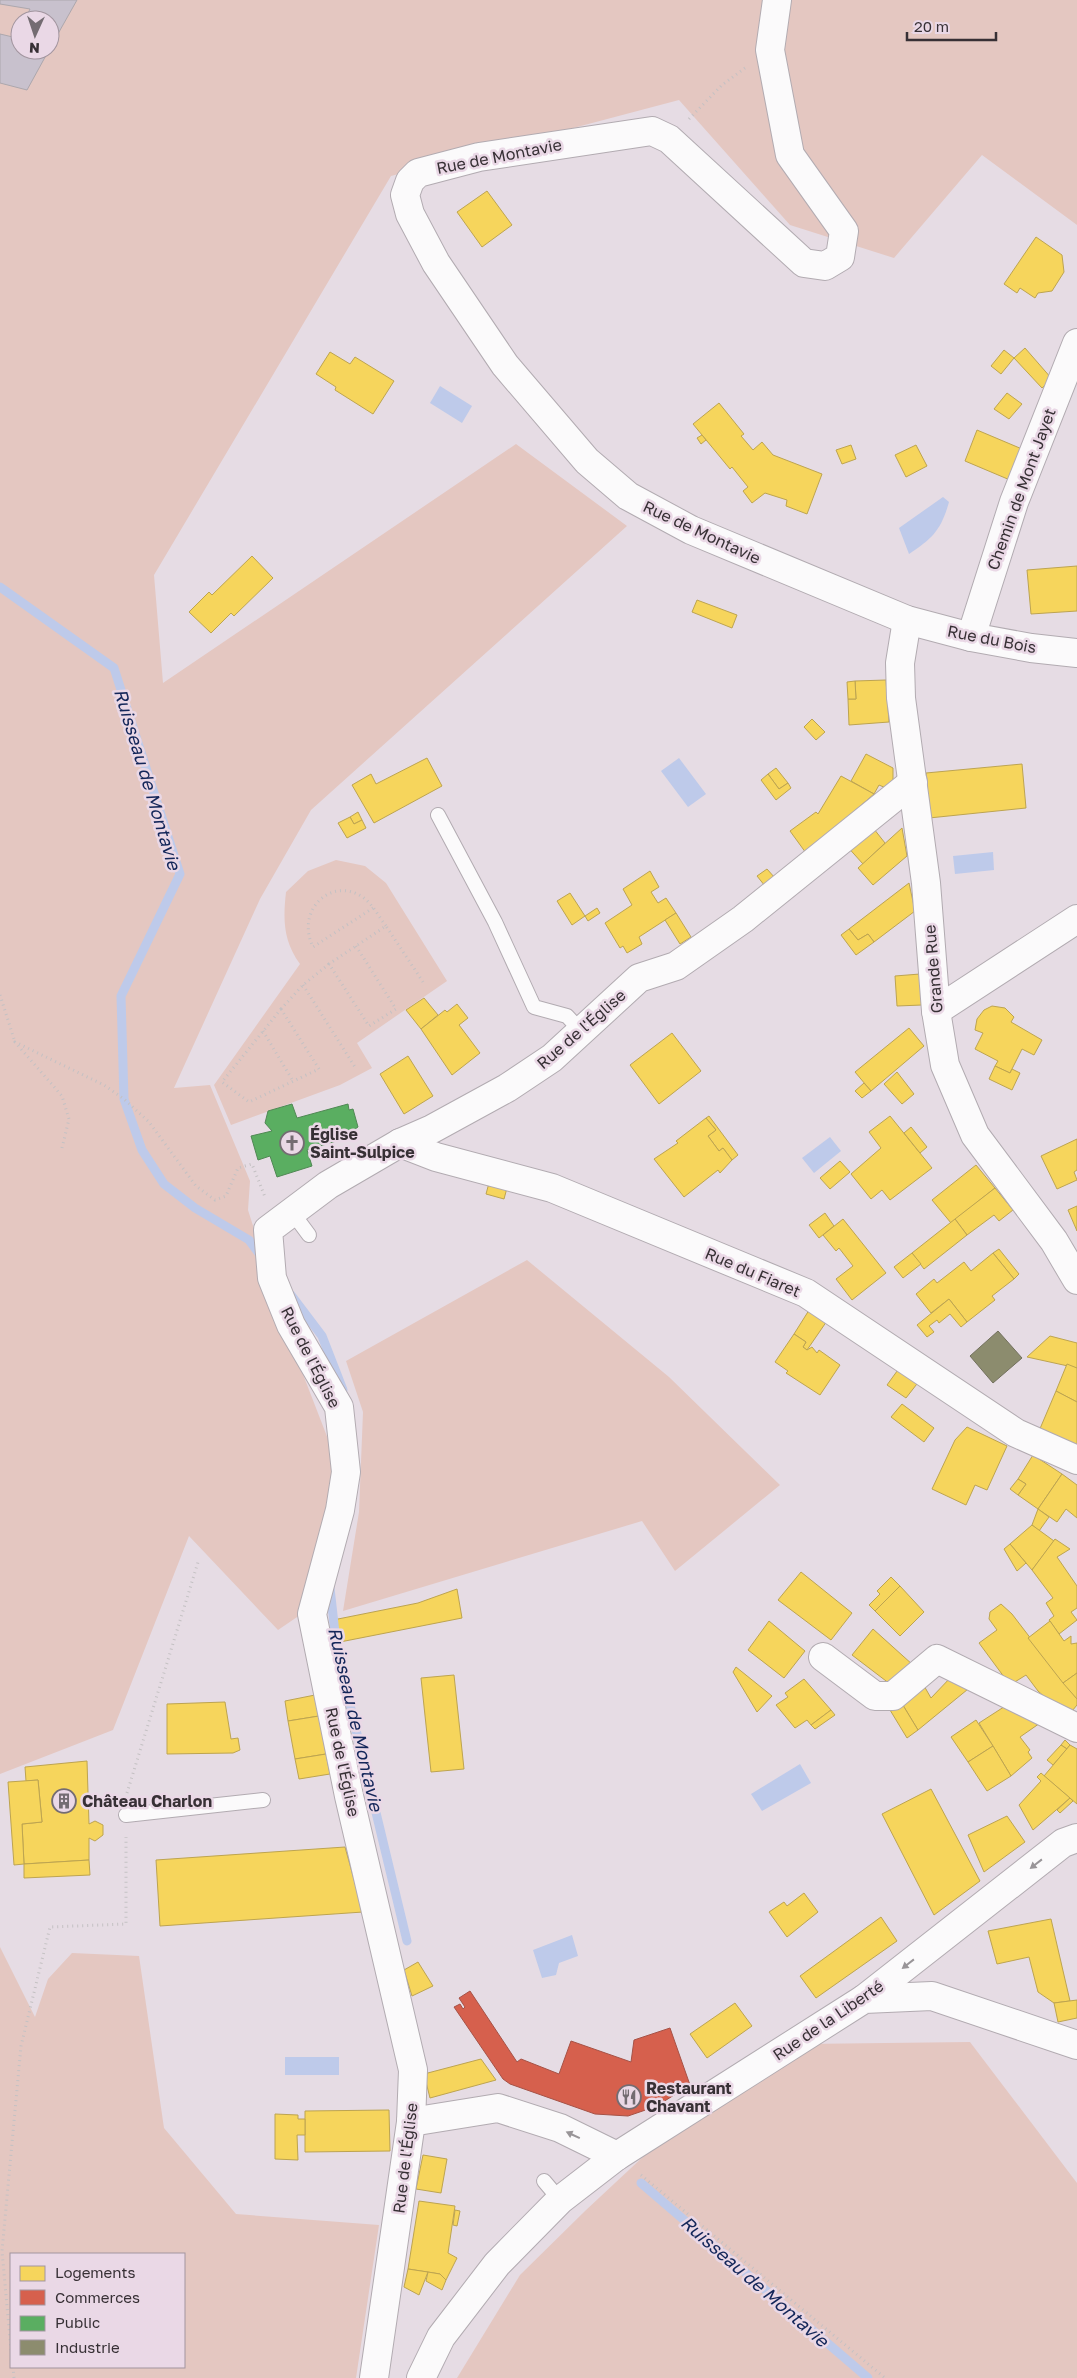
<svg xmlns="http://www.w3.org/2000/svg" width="1077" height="2378" viewBox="0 0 1077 2378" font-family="'Golos Text',sans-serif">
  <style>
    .green { fill: #e4c7c1; fill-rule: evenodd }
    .water { fill: #becaea }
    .homes { fill: #f6d55c; stroke: #bda450 }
    .shops { fill: #d6604d; stroke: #a65246 }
    .public { fill: #5aae61; stroke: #508854 }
    .industry { fill: #8c8c6e; stroke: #72705d }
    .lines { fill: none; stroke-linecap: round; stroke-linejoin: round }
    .stream { stroke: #becaea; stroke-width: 9 }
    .building { fill: #c8c1cd; stroke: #aca7ad }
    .lane-casing { stroke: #b2abb1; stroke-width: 16 }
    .street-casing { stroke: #b2abb1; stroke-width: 30 }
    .secondary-casing { stroke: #b2abb1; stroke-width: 30 }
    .path { stroke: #c4c1c3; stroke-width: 3; stroke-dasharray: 1 4; stroke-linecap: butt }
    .lane { stroke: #fbfafb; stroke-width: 14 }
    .street { stroke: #fbfafb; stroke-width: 28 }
    .secondary { stroke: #fbfafb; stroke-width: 28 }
    .oneway { fill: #999598 }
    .labels { text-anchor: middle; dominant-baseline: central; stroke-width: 5; stroke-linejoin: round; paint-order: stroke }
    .street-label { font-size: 16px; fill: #373035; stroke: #ead8e6 }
    .poi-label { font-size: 16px; font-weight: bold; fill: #373035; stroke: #ead8e6; text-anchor: start }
    .water-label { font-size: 18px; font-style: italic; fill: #132659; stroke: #ead8e6 }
  </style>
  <rect width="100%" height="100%" fill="#e6dce4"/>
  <g class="green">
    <path d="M0,0H1077V225L982,155L894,258L790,225L679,100L391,176L154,575L163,683L516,444L627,526L311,810L260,899L174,1088L210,1085L250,1181L248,1210L287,1333L345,1483L303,1613L278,1630L189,1536L113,1730L0,1774ZM20,20H50V50H20Z"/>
    <path d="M336,860L365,866L386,883L447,981L357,1043L372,1068L340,1085L231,1125L214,1085L300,964C283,941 283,919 286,892L308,871Z"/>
    <path d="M527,1260L669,1377L780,1485L675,1571L642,1521L343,1611L359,1512L363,1412L346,1361Z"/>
    <path d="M0,1947L35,2017L48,1979L72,1953L139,1956L164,2128L236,2214L379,2225L356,2378H0ZM11,2254H184V2367H11Z"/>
    <path d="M970,2042L1077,2183V2378H457L520,2275L585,2211L660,2141L802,2044Z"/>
  </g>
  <g class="water">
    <path d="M440,386L472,406L462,423L430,403Z"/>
    <path d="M943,497L949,502C941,530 933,538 909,554L899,528Z"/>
    <path d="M679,758L706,794L688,807L661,771Z"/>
    <path d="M993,852L994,870L955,874L953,856Z"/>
    <path d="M830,1137L841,1151L814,1173L802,1158Z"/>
    <path d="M800,1764L811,1783L762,1811L751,1794Z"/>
    <path d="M572,1935L578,1956L559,1963L556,1975L542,1978L533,1950Z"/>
    <rect x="285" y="2057" width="54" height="18"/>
  </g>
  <g class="homes">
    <path d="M487,191L512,225L482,247L457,212Z"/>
    <path d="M1036,237L1062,255L1064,272L1052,291L1038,293L1035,298L1020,288L1017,293L1004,284Z"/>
    <path d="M1025,348L1052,379L1042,388L1014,358Z"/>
    <path d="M1004,350L1014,358L1001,374L991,366Z"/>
    <path d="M330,352L350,364L355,357L394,381L373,414L335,390L336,387L316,374Z"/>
    <path d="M1007,393L1022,404L1009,419L994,409Z"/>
    <path d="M719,403L744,434L741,436L753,450L762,442L773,455L822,474L807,514L786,506L787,500L765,493L752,503L743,491L748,487L732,467L730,469L693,424Z"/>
    <path d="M977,430L1022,449L1010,480L965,461Z"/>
    <path d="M702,435L706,440L701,444L697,438Z"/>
    <path d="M851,445L856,459L842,464L836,450Z"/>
    <path d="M916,445L927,466L906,477L895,455Z"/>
    <path d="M252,556L273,578L234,616L231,613L211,633L189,612L209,592L212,595Z"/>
    <path d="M1077,566V611L1031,614L1027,570Z"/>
    <path d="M697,600L737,615L732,628L692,612Z"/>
    <path d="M886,680L889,722L849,725L848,699H856L855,681Z"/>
    <path d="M855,681L856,699H848L847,682Z"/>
    <path d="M812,719L825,732L816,740L804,727Z"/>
    <path d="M866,754L893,768V780L886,788L879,785L874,794L851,781Z"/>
    <path d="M427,758L442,786L374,823L352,785L371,774L376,784Z"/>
    <path d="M1022,764L1026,808L929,818L926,773Z"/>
    <path d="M776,768L788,783L779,789L768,774Z"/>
    <path d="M768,774L779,789L788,783L791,788L776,800L761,780Z"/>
    <path d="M841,776L874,794L806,853L790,831L816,812L818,814Z"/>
    <path d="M358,812L362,820L354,824L350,817Z"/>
    <path d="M350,817L354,824L362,820L366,828L347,838L338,823Z"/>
    <path d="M870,824L885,843L863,864L845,844Z"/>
    <path d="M902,828L907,856L873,885L858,868Z"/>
    <path d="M767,869L775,878L765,886L757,876Z"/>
    <path d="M650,871L659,887L651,892L658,903L666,898L676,913L639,937L642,944L627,953L623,946L620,948L605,923L632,905L623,889Z"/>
    <path d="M909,883L915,911L874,942L868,934L858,940L849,929Z"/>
    <path d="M570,893L585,916L572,925L557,901Z"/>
    <path d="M597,908L600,913L588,921L585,916Z"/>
    <path d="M676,913L691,937L680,944L665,920Z"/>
    <path d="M849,929L858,940L868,934L874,942L856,955L841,935Z"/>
    <path d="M920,974L922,1005L897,1006L895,976Z"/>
    <path d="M424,998L438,1015L421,1029L406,1010Z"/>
    <path d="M457,1004L468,1018L459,1025L480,1053L452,1075L421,1029L445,1010L447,1012Z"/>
    <path d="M992,1006L1005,1008L1014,1017L1011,1022L1042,1040L1034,1055L1022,1049L1010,1073L995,1066L998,1061L975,1049L983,1033L975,1030L977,1019L984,1010Z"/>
    <path d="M909,1028L924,1046L871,1091L855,1072Z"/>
    <path d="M672,1033L701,1071L659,1104L630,1065Z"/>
    <path d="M408,1056L433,1096L404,1114L380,1074Z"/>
    <path d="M995,1066L1010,1073L1012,1069L1020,1073L1012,1090L989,1079Z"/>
    <path d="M897,1072L914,1094L902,1104L884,1084Z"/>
    <path d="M864,1083L871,1091L862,1098L855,1091Z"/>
    <path d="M709,1116L738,1155L732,1160L723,1148L719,1151L708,1136L716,1130L706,1118Z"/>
    <path d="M890,1116L932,1168L890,1200L882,1190L871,1199L851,1174L881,1148L869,1132Z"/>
    <path d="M706,1118L716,1130L708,1136L719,1151L723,1148L732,1160L720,1173L718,1170L684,1197L654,1159L678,1143L676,1141Z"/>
    <path d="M911,1127L927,1147L920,1153L904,1133Z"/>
    <path d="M1077,1139V1170L1074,1172L1077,1180L1057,1189L1041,1156Z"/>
    <path d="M840,1161L850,1172L830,1189L820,1178Z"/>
    <path d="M976,1165L995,1188L951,1223L932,1200Z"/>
    <path d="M489,1183L507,1188L504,1199L486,1194Z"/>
    <path d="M995,1188L1013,1210L999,1221L994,1215L967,1235L955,1219Z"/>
    <path d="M1077,1206V1231L1068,1210Z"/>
    <path d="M825,1213L834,1226L819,1238L809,1225Z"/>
    <path d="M843,1219L886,1273L852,1300L836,1279L853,1266L839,1248L836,1251L823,1235Z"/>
    <path d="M955,1219L967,1235L924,1269L912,1253Z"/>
    <path d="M999,1249L1019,1274L1014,1279L993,1253Z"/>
    <path d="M912,1253L921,1264L903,1278L894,1267Z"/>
    <path d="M993,1253L1014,1279L992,1296L995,1300L967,1322L949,1299L931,1313L916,1294L934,1279L937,1283L964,1262L971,1271Z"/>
    <path d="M949,1299L967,1322L961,1327L950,1314L939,1323L937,1320L929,1326L934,1332L927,1337L917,1325Z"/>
    <path d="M811,1307L829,1318L807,1350L803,1347L806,1342L794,1334Z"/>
    <path d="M794,1334L806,1342L803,1347L807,1350L812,1347L817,1353L819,1350L840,1365L820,1395L786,1373L788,1371L775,1362Z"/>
    <path d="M1050,1336L1077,1343V1368L1027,1357Z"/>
    <path d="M1067,1364L1077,1368V1402L1056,1391Z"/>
    <path d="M900,1367L920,1380L906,1398L887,1385Z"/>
    <path d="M1056,1391L1077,1402V1447L1039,1431Z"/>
    <path d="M902,1404L934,1428L924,1442L891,1417Z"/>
    <path d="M967,1427L1007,1446L987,1490L975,1485L966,1505L932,1489L955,1440Z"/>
    <path d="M1033,1455L1062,1474L1038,1509L1018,1495L1026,1484L1018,1479Z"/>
    <path d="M1062,1474L1077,1485V1518L1066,1509L1057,1522L1038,1509Z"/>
    <path d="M1018,1479L1026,1484L1018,1495L1010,1489Z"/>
    <path d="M1038,1509L1049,1517L1039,1531L1032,1525Z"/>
    <path d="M1032,1525L1054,1541L1032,1570L1010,1544Z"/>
    <path d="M1055,1539L1070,1549L1057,1557L1077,1586V1608L1071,1612L1077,1620L1059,1634L1049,1620L1054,1616L1046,1603L1053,1598L1032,1570Z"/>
    <path d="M1010,1544L1026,1563L1017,1571L1004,1549Z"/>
    <path d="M801,1572L852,1613L831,1640L778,1600Z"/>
    <path d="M891,1577L900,1586L875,1611L869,1605L880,1594L877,1591Z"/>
    <path d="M900,1586L924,1612L900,1636L875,1611Z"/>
    <path d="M457,1589L462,1618L340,1642L333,1620L418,1603Z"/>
    <path d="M1001,1604L1012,1614L1077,1699V1705L1067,1717L1038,1691L1026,1675L1010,1685L979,1643L997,1630L989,1619L990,1612Z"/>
    <path d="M769,1621L805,1651L784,1678L748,1650Z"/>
    <path d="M1050,1621L1064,1641L1071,1636V1644L1077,1643V1673L1063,1683L1028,1638Z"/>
    <path d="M873,1629L913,1665L890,1684L852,1655Z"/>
    <path d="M736,1667L772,1696L757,1712L733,1672Z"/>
    <path d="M1077,1673V1699L1063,1683Z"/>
    <path d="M454,1675L464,1769L431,1772L421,1678Z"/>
    <path d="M952,1676L973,1685L918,1730L901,1702L923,1684L931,1698Z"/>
    <path d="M804,1679L831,1710L811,1725L807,1720L795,1728L776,1705L788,1697L785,1693Z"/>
    <path d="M315,1695L319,1716L288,1721L285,1701Z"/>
    <path d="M225,1702L231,1739L238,1738L240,1750L233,1753L167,1754V1704Z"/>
    <path d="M901,1702L918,1730L907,1738L890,1710Z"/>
    <path d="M1010,1703L1043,1721L1020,1737L1030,1750L1028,1752L1032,1758L1011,1776L979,1723Z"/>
    <path d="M831,1710L835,1715L815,1729L811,1725Z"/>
    <path d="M319,1716L326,1754L295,1759L288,1721Z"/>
    <path d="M976,1720L993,1746L968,1762L951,1737Z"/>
    <path d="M1065,1740L1070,1745L1067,1749L1061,1745Z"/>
    <path d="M1061,1745L1067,1749L1053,1765L1047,1760Z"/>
    <path d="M1070,1745L1077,1749V1804L1044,1776Z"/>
    <path d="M993,1746L1011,1776L987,1791L968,1762Z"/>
    <path d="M326,1754L330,1774L299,1779L295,1759Z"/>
    <path d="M87,1761L89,1824L95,1821L103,1825V1835L95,1841L89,1838V1860L24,1864L22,1824L42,1822L38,1780L26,1781L25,1767Z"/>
    <path d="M1041,1773L1070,1798L1033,1830L1019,1805L1041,1781L1037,1777Z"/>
    <path d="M38,1780L42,1822L22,1824L24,1864L14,1865L8,1782Z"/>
    <path d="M931,1789L980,1881L934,1915L882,1814Z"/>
    <path d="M1070,1798L1073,1801L1060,1813L1057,1810Z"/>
    <path d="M1007,1816L1025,1842L984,1872L968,1835Z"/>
    <path d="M345,1847L363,1912L160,1926L156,1860Z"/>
    <path d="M89,1860L90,1875L24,1878V1864Z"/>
    <path d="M804,1893L818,1912L787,1937L769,1912L784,1902L787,1906Z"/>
    <path d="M881,1917L897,1941L816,1998L800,1976Z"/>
    <path d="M1051,1919L1070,2001L1054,2003L1038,1992L1029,1957L997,1964L988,1931Z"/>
    <path d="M418,1962L433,1986L412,1996L404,1970Z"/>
    <path d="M1077,2000V2018L1058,2022L1054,2003Z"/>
    <path d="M735,2003L752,2026L707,2058L690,2034Z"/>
    <path d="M481,2059L496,2080L430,2098L424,2074Z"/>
    <path d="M389,2110L390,2151L305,2152V2111Z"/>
    <path d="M275,2114L298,2115V2119H305V2135H297L298,2160L275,2159Z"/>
    <path d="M423,2155L447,2159L441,2193L416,2189Z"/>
    <path d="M419,2201L455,2206L448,2253L457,2258L446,2280L440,2274L408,2269Z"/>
    <path d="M455,2210L460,2211L457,2226L453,2225Z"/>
    <path d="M408,2269L428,2272L419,2295L404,2287Z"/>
    <path d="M428,2272L440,2274L446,2280L442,2290L426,2281Z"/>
  </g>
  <path class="shops" d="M470,1991L517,2062L521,2059L559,2074L571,2041L631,2062L634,2040L670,2028L690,2085L663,2102V2104L628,2116L595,2114L510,2084L503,2079L454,2007L460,2004L463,2009L465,2007L459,1998Z"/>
  <path class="public" d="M292,1104L297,1118L348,1104L349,1110L353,1109L358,1127L355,1129L356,1135L307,1150L312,1166L277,1177L270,1156L258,1160L251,1136L272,1131L265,1123L268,1111Z"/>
  <path class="industry" d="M998,1331L1022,1358L993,1383L970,1356Z"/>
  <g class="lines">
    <g class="stream">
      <path d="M0,587L114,668L180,874L121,996L124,1099L142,1150L164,1184L195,1208L249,1240L263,1259"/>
      <path d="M291,1295L322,1336L343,1390"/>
      <path d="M330,1588L337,1651L407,1941"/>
      <path d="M641,2183L868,2378"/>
    </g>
  </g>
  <g class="building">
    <path d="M0,0H77L50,48V20H25L30,9L0,4Z"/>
    <path d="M20,31V50H49L27,90L0,83V34L17,38Z"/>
  </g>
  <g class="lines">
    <g class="lane-casing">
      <g id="lane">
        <path d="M438,815L495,922L534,1007L567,1016L580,1030"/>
        <path d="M292,1212L309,1235"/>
        <path d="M126,1815L263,1800"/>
        <path d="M544,2181L560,2200"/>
      </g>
    </g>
    <g class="street-casing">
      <g id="street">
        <path d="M777,0L770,50L790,155L844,231L840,257L825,266L804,263L669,139L652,131L479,157L418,173L410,181L405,195L410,214L436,263L505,365L587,461L628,496L691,530L907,620L971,637L1031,648L1077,653"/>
        <path d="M907,620L900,663L901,698L926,883L936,1011L945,1065L975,1135L1054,1241L1077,1280"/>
        <path d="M971,637L1014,502L1077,343"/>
        <path d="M936,1011L1077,919"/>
        <path d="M400,1143L436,1157L552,1188L806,1293L1016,1433L1077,1460"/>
        <path d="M823,1657L875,1696H893L937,1659L1077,1728"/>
        <path d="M864,1999L1063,1843L1077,1838"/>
        <path d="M411,2122L498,2108L560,2128L617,2156"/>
        <path d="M374,2378L411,2122L413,2070L349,1796L312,1614L340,1510L346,1472L339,1407L291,1325L272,1278L268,1230L328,1185L400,1143L432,1129L507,1088L552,1058L639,978L676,966L743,919L913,782"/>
      </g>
    </g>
    <g class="secondary-casing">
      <path id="secondary" d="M421,2378L441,2337L497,2264L560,2200L617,2156L864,1999L932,1996L1077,2045"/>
    </g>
    <g class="path">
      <path d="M689,119L722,85L745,68"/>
      <path d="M373,908L313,947C295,910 332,875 364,898C373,905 379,917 386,926"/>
      <path d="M356,946L396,1009L369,1026L329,964L386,926L423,982"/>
      <path d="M303,985L355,1067"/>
      <path d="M0,995L15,1042"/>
      <path d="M281,1009L319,1069L249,1102L222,1082Z"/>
      <path d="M281,1009L303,985L329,964"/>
      <path d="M263,1031L293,1081"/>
      <path d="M62,1148L69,1119L62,1096L15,1042L104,1085L124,1099L149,1122L196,1186L215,1200L226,1196L238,1168L252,1164L265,1197"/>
      <path d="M127,1793L199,1559"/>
      <path d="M641,2175L885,2378"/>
      <path d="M11,2350L2,2251L21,2046L50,1927L126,1924V1837"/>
      <path d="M13,2367L14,2378"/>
    </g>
    <use href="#lane" class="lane"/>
    <use href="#street" class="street"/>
    <use href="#secondary" class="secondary"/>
  </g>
  <defs><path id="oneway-solid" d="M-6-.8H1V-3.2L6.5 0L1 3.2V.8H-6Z" transform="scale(1.25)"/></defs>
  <g class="oneway">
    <use href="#oneway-solid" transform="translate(1036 1864) rotate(142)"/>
    <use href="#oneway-solid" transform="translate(908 1964) rotate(142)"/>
    <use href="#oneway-solid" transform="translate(573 2135) rotate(-155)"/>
  </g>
  <defs>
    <g id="church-ring" transform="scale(1.25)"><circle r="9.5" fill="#ead8e6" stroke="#746c72" stroke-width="1.5"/><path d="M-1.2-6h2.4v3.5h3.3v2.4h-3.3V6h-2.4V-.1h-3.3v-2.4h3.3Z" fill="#746c72"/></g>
    <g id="building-ring" transform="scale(1.25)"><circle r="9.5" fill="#ead8e6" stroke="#746c72" stroke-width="1.5"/><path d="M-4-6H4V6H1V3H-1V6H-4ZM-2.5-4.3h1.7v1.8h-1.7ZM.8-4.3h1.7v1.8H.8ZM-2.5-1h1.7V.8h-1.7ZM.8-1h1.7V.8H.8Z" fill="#746c72"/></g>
    <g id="restaurant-ring" transform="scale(1.25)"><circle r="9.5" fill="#ead8e6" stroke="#746c72" stroke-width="1.5"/><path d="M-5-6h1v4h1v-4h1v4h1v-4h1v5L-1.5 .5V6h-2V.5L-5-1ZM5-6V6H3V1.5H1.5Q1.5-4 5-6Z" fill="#746c72"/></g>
  </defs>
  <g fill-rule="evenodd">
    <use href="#church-ring" x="292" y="1143"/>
    <use href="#building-ring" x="64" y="1801"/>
    <use href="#restaurant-ring" x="629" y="2097"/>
  </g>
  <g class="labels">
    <g class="street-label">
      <text transform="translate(499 156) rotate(-11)">Rue de Montavie</text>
      <text transform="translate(1021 489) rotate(-70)">Chemin de Mont Jayet</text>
      <text transform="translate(702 532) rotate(25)">Rue de Montavie</text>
      <text transform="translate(992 639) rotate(11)">Rue du Bois</text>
      <text transform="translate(933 969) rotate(-95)">Grande Rue</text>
      <text transform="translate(581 1029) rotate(-41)">Rue de l'Église</text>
      <text transform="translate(753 1272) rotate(23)">Rue du Fiaret</text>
      <text transform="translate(311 1357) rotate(63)">Rue de l'Église</text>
      <text transform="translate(343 1762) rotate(78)">Rue de l'Église</text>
      <text transform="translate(828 2020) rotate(-34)">Rue de la Liberté</text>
      <text transform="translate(405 2158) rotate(-83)">Rue de l'Église</text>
    </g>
    <g class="poi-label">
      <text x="310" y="1134">Église<tspan x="310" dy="18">Saint-Sulpice</tspan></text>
      <text x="82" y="1801">Château Charlon</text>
      <text x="646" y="2088">Restaurant<tspan x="646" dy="18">Chavant</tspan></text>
    </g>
    <g class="water-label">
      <text transform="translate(148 779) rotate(73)">Ruisseau de Montavie</text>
      <text transform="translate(356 1719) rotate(77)">Ruisseau de Montavie</text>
      <text transform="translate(755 2281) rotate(41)">Ruisseau de Montavie</text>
    </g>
  </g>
  <rect x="10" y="2253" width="175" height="115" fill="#ead8e6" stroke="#a2959f"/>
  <rect x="20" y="2266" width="25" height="15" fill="#f6d55c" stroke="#a2959f"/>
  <text x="55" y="2278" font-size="15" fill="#373035">Logements</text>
  <rect x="20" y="2290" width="25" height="15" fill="#d6604d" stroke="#a2959f"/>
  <text x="55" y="2303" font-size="15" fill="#373035">Commerces</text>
  <rect x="20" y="2316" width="25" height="15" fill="#5aae61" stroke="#a2959f"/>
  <text x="55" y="2328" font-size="15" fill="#373035">Public</text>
  <rect x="20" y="2340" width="25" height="15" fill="#8c8c6e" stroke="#a2959f"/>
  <text x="55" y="2353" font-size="15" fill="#373035">Industrie</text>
  <g transform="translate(35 35) rotate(183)"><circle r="24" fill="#ead8e6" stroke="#a2959f"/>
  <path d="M0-4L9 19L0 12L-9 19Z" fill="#746c72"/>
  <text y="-8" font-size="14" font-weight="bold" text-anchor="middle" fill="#373035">N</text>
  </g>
  <path d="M907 32v8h89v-8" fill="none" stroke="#373035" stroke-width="2.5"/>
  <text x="914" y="32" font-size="15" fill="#373035" stroke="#ead8e6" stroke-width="4" paint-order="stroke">20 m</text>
</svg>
